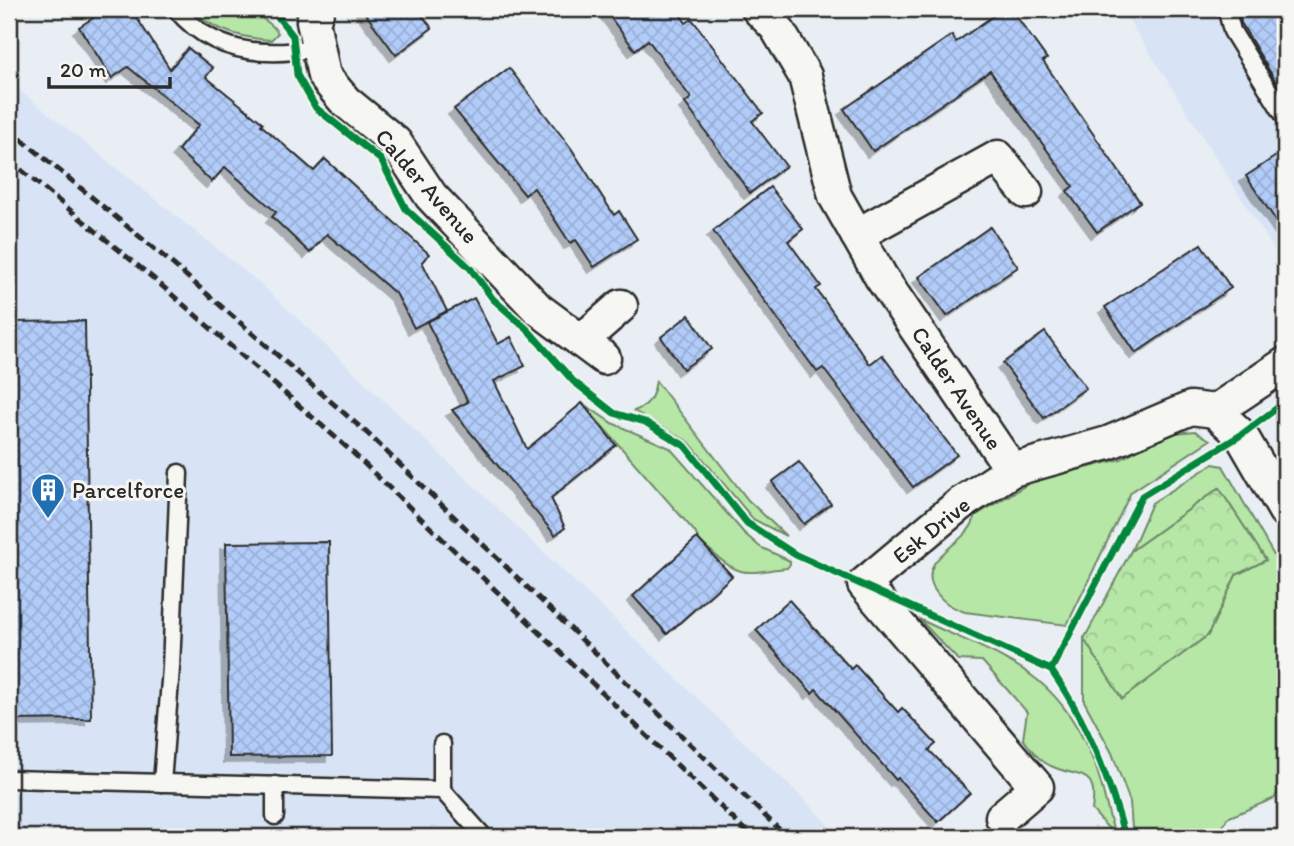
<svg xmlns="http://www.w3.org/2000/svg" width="1294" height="846" viewBox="0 0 1294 846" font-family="Itim,sans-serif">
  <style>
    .built { fill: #d8e4f5 }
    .grass { fill: #b6e7a7; stroke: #708969; stroke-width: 2 }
    .forest { fill: url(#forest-crowns); stroke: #708969; stroke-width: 2 }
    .building { fill: url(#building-cross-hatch); stroke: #2b2b2b; stroke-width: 2; filter: url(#shadow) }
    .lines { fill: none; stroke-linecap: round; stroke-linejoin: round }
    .lane-casing { stroke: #2b2b2b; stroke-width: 21 }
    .street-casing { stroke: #2b2b2b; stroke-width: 37 }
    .lane { stroke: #f6f6f2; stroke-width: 16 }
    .street { stroke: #f6f6f2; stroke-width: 32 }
    .rail { stroke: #2b2b2b; stroke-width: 5; stroke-dasharray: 10 5; stroke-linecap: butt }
    .cycleway-casing { stroke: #f6f6f2; stroke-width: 11 }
    .cycleway { stroke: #00873e; stroke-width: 7 }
    .labels { text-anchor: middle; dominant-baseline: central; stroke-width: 6; stroke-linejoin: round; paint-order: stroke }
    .street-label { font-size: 23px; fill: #2b2b2b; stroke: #f6f6f2 }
    .poi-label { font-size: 23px; fill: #2b2b2b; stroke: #f6f6f2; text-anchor: start }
  </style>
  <defs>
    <pattern id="forest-crowns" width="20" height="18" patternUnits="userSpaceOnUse" patternTransform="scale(1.75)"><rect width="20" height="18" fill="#b6e7a7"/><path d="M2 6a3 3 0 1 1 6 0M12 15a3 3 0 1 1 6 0" fill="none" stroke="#9dc690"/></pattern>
    <pattern id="building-cross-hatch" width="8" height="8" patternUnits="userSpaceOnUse" patternTransform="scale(1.75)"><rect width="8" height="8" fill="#b2ccf9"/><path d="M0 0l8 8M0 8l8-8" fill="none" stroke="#99afd6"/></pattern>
    <filter id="shadow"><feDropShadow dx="-6" dy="6" stdDeviation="0" flood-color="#0004"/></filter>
  </defs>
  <rect width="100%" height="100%" fill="#e8eef3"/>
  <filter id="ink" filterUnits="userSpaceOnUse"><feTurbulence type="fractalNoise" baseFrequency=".0143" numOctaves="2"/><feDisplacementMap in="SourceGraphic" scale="14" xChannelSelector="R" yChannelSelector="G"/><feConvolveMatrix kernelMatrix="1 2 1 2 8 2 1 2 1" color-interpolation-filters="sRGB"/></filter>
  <g filter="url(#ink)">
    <g class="built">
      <path d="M1122,9H1285V267Z"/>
      <path d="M9,82L261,284L810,805L839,837H9Z"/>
    </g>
    <g class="grass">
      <path d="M192,9C221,9 260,6 278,33L271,40C243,38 212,31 192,9Z"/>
      <path d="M656,381L748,500L786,536L753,519L689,442L634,411C650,405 653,397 656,381Z"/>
      <path d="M582,403L612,423L670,448L744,533L760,547L790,561V564L787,568C750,571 743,581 712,552C705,546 698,541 695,532Z"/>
      <path d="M1195,431L1210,440L1131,492L1067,625L965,612C951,607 942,602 934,589C916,555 971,544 975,516L1031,482L1121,459L1165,434Z"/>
      <path d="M1213,464L1223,466L1285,575V776L1275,798L1227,818L1218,837H1138L1132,828L1130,802L1112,753L1084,701V639L1122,698L1208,635L1236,575L1266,560L1219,488L1131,551L1152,503Z"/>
      <path d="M919,619C1004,660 1057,667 1095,765C1104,788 1107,814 1116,837L1092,810C1099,767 1078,779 1051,766C1039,761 1031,749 1023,739L1027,712L982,661L958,660Z"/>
    </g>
    <path class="forest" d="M1219,488L1266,560L1236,575L1208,635L1122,699L1084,639L1131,551Z"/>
    <g class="building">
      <path d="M107,9H131L170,69L188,48L213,68L206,77L263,123L261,125L314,171L325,159L429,254L422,262L447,311L414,328L397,295L327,234L310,253L272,217L276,212L225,167L212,182L178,150L199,125L128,67L112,78L79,27Z"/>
      <path d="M362,9H417L432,28L396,55Z"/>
      <path d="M604,9H690L681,16L686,23L692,19L763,113L752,121L786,166L750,193L685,103L691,98L648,40L635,50Z"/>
      <path d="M1003,9H1011L1047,59L1043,61L1140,202L1097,232L1067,191L1073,186L990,71L873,151L844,109L952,35L956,42Z"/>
      <path d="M1239,9H1285V97L1241,23Z"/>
      <path d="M509,68L571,148L614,215L619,211L637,239L594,267L576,240L570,243L534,188L525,195L454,109Z"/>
      <path d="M1285,150V234L1246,176Z"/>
      <path d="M770,187L803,229L788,241L821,286L816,289L870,364L882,355L957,455L913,487L823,368L817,372L713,231Z"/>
      <path d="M990,227L1018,267L947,316L919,277Z"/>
      <path d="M1201,244L1231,288L1136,353L1105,307Z"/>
      <path d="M474,298L498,344L511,337L525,366L494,381L527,449L582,403L616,445L551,498L565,528L555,535L452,410L468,402L427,322Z"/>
      <path d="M689,315L712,349L683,369L661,337Z"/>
      <path d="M85,321L91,719L9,720V322Z"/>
      <path d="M1045,332L1086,388L1044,418L1003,363Z"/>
      <path d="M799,462L831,504L804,524L772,482Z"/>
      <path d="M697,538L732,576L667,634L633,596Z"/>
      <path d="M329,542L332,756L229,757L226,543Z"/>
      <path d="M789,600L851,669L855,665L898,712L902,708L936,744L929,750L970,793L938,822L898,778L896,780L816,689L812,693L756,630Z"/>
    </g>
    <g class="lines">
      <g class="lane-casing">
        <g id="lane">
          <path d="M176,9C212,53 263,58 316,48"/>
          <path d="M1229,9L1227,11L1232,31L1285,117"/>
          <path d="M9,779L442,790L484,837"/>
          <path d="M162,783L171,668L179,473"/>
          <path d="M275,785V816"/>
          <path d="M442,790V744"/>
        </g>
      </g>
      <g class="street-casing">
        <g id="street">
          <path d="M318,9L313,21L324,76L345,101L395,142L431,196L538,309L604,358"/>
          <path d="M758,9L776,27L805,76L835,196L881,277L1012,470"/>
          <path d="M857,235L998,157L1026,192"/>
          <path d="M581,341L621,306"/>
          <path d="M1215,411L1241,435L1285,511"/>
          <path d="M1002,817L1037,787L864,584L960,504L1012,470L1108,443L1191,408L1215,411L1285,364"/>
        </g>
      </g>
      <use href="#lane" class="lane"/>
      <use href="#street" class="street"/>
      <g class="rail">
        <path d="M9,129L168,260L367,433L787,837"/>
        <path d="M9,160L153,278L351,451L752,837"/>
      </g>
      <g class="cycleway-casing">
        <g id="cycleway">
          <path d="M263,9L275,13L293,36L297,75L316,108L381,160L406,209L470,268L493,299L528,330L573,381L614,413L645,422L685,446L747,523L796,555L1051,670C1087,721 1109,777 1125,837"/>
          <path d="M1051,670L1142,496L1241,435L1285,402"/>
        </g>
      </g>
      <use href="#cycleway" class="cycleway"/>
    </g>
  </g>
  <defs>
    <g id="building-pin" transform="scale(1.75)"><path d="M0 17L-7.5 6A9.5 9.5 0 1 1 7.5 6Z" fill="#1f6fb2" stroke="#f6f6f2"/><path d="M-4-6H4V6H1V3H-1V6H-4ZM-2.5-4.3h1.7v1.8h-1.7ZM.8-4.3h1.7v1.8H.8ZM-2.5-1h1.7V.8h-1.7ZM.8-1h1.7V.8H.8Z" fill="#fff"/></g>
  </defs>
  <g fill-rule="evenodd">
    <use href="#building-pin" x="48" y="490"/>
  </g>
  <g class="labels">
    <g class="street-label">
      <text transform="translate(427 186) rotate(49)">Calder Avenue</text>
      <text transform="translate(957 388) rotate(56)">Calder Avenue</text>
      <text transform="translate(931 530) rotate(-39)">Esk Drive</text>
    </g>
    <g class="poi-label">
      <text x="72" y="490">Parcelforce</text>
    </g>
  </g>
  <rect width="1294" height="846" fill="none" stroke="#f6f6f2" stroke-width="35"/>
  <rect x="18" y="18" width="1259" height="811" fill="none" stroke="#2b2b2b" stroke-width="2.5" filter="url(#ink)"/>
  <path d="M49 77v10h121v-10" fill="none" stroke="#2b2b2b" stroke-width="3.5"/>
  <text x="60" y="77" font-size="21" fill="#2b2b2b" stroke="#f6f6f2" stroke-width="5" paint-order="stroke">20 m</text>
</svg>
